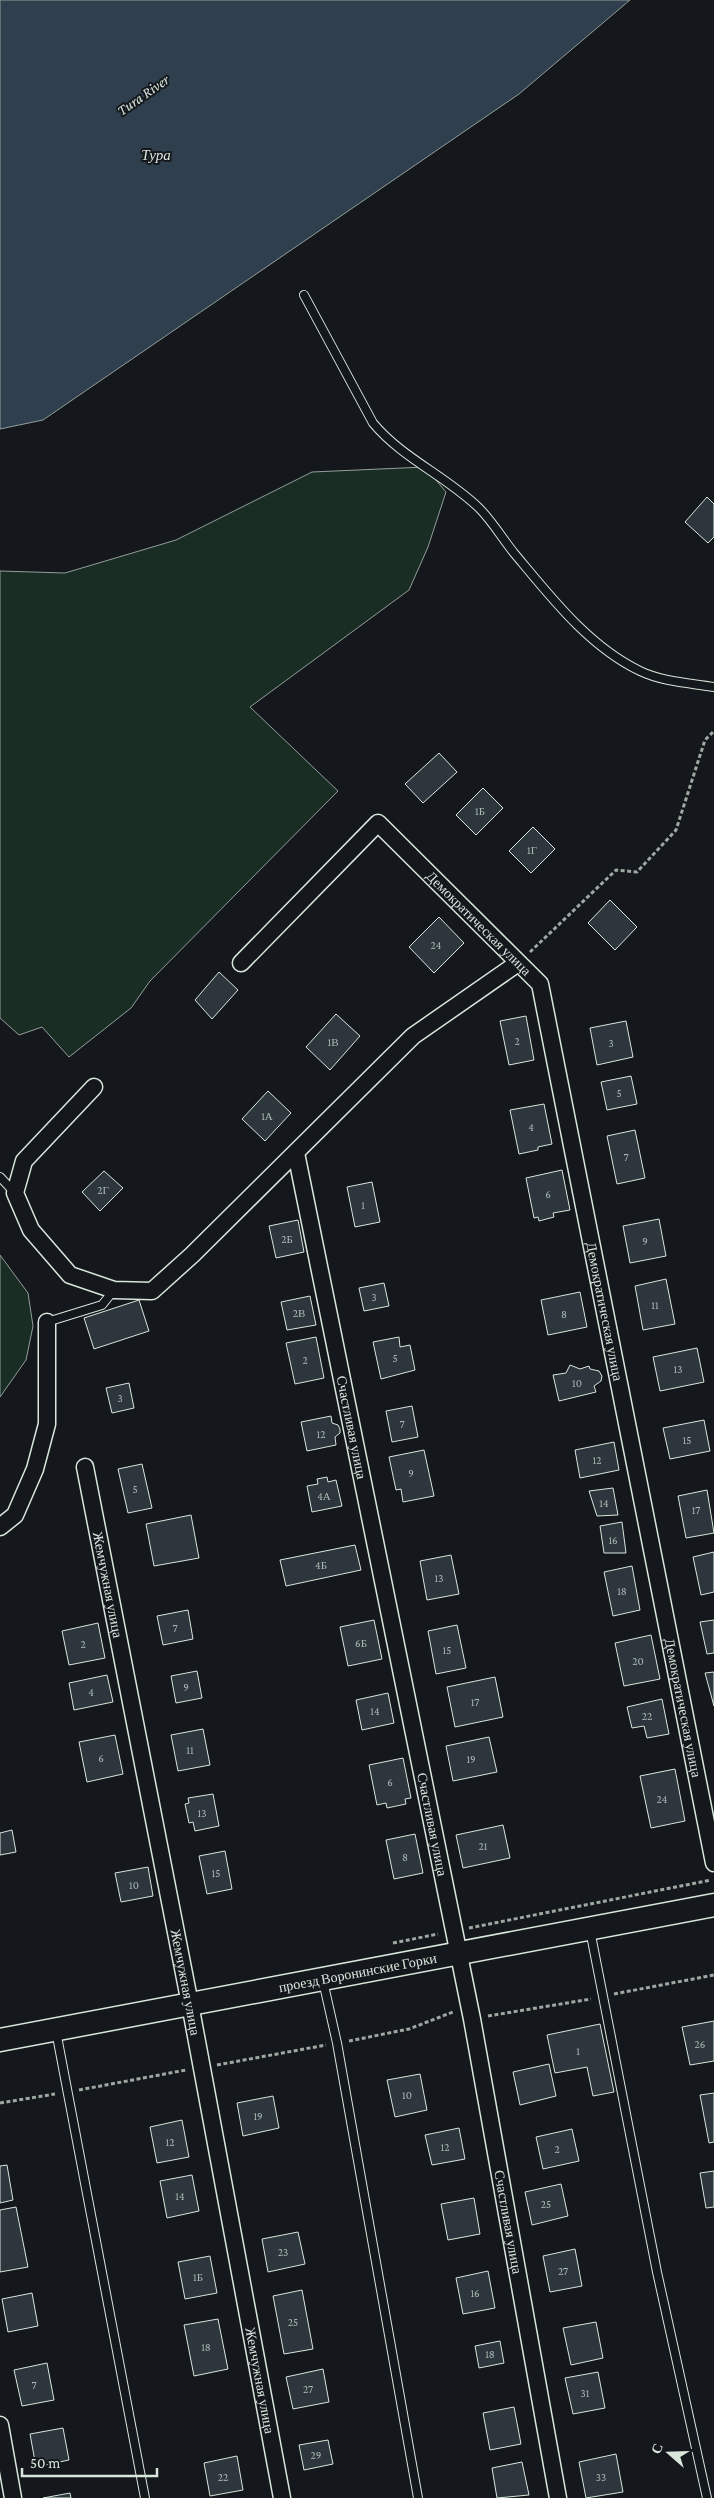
<svg xmlns="http://www.w3.org/2000/svg" width="714" height="2498" viewBox="0 0 714 2498" font-family="'Crimson Pro',serif">
  <style>
    .green { fill: #1a2d24; stroke: #939e99 }
    .water { fill: #2f3f4d; stroke: #939e99 }
    .building { fill: #2c363c; stroke: #d8e6dc }
    .lines { fill: none; stroke-linecap: round; stroke-linejoin: round }
    .lane-casing { stroke: #d8e6dc; stroke-width: 10 }
    .street-casing { stroke: #d8e6dc; stroke-width: 19 }
    .secondary-casing { stroke: #d8e6dc; stroke-width: 25 }
    .path { stroke: #9da8a2; stroke-width: 3; stroke-dasharray: 4 2.5; stroke-linecap: butt }
    .lane { stroke: #14181c; stroke-width: 8 }
    .street { stroke: #14181c; stroke-width: 16 }
    .secondary { stroke: #14181c; stroke-width: 22 }
    .labels { text-anchor: middle; dominant-baseline: central; stroke-width: 4; stroke-linejoin: round; paint-order: stroke }
    .number-label { font-size: 11px; fill: #adbab4 }
    .street-label { font-size: 14px; fill: #d8e6dc; stroke: #14181c }
    .water-label { font-size: 15px; font-style: italic; fill: #d8e6dc; stroke: #14181c }
  </style>
  <rect width="100%" height="100%" fill="#14181c"/>
  <g class="green">
    <path d="M425,467L446,492L428,547L409,590L250,707L338,791L150,981L131,1008L69,1057L42,1027L19,1035L0,1018V571L65,573L176,540L312,472Z"/>
    <path d="M0,1255L28,1293L33,1326L26,1360L0,1397Z"/>
  </g>
  <path class="water" d="M0,0H630L519,94L43,420L0,429Z"/>
  <g class="building">
    <path d="M707,497L714,504V537L708,543L685,522Z"/>
    <path d="M439,753L457,772L423,803L405,784Z"/>
    <path d="M483,788L503,808L476,835L456,815Z"/>
    <path d="M533,827L555,849L531,873L509,851Z"/>
    <path d="M610,900L637,927L615,950L588,923Z"/>
    <path d="M439,917L464,943L434,973L409,947Z"/>
    <path d="M219,972L238,990L212,1019L195,1000Z"/>
    <path d="M336,1014L360,1036L330,1070L306,1047Z"/>
    <path d="M526,1016L534,1060L509,1065L500,1021Z"/>
    <path d="M626,1021L633,1057L597,1065L590,1028Z"/>
    <path d="M631,1076L637,1104L607,1110L601,1082Z"/>
    <path d="M268,1091L291,1113L265,1141L242,1119Z"/>
    <path d="M544,1104L552,1144L538,1147V1150L519,1154L510,1110Z"/>
    <path d="M635,1130L645,1178L617,1184L607,1136Z"/>
    <path d="M562,1170L570,1210L553,1213L554,1217L539,1221L538,1217L534,1218L526,1178Z"/>
    <path d="M104,1171L123,1188L100,1211L82,1192Z"/>
    <path d="M372,1182L380,1222L355,1227L347,1187Z"/>
    <path d="M659,1219L666,1256L630,1263L623,1226Z"/>
    <path d="M298,1220L304,1252L276,1258L269,1226Z"/>
    <path d="M666,1279L675,1324L643,1330L635,1286Z"/>
    <path d="M384,1283L389,1306L364,1311L359,1288Z"/>
    <path d="M580,1292L587,1327L548,1335L541,1300Z"/>
    <path d="M310,1296L316,1325L287,1330L281,1302Z"/>
    <path d="M139,1300L149,1331L94,1349L84,1318Z"/>
    <path d="M316,1337L324,1378L295,1384L286,1343Z"/>
    <path d="M399,1337L400,1347L410,1345L415,1370L381,1379L373,1342Z"/>
    <path d="M697,1348L704,1382L660,1391L653,1357Z"/>
    <path d="M570,1365L580,1369L589,1366L590,1369L599,1371L602,1376L601,1381L594,1386L596,1392L559,1401L553,1375L566,1373Z"/>
    <path d="M129,1383L134,1408L112,1413L106,1388Z"/>
    <path d="M412,1406L418,1437L392,1442L386,1411Z"/>
    <path d="M331,1416L332,1423L338,1425L340,1429V1433L335,1437L336,1445L307,1451L301,1422Z"/>
    <path d="M704,1420L710,1451L670,1459L663,1428Z"/>
    <path d="M614,1442L619,1470L580,1478L575,1450Z"/>
    <path d="M424,1450L434,1496L403,1502L401,1489L396,1490L389,1457Z"/>
    <path d="M142,1464L152,1508L128,1513L118,1469Z"/>
    <path d="M327,1477L328,1482L336,1480L342,1506L312,1512L307,1486L318,1484L317,1479Z"/>
    <path d="M613,1488L618,1515L597,1516L589,1491Z"/>
    <path d="M707,1490L714,1533L686,1538L678,1496Z"/>
    <path d="M191,1515L199,1558L154,1566L146,1524Z"/>
    <path d="M622,1522L626,1553H604L600,1526Z"/>
    <path d="M355,1545L361,1570L286,1586L280,1560Z"/>
    <path d="M714,1552V1592L701,1595L693,1557Z"/>
    <path d="M451,1555L459,1594L427,1600L420,1561Z"/>
    <path d="M632,1566L640,1610L613,1616L604,1572Z"/>
    <path d="M188,1610L193,1639L163,1645L157,1616Z"/>
    <path d="M374,1620L382,1659L348,1666L340,1627Z"/>
    <path d="M714,1620V1653L707,1654L700,1622Z"/>
    <path d="M98,1623L105,1658L69,1665L62,1631Z"/>
    <path d="M457,1625L466,1668L436,1674L428,1631Z"/>
    <path d="M651,1635L660,1679L624,1686L615,1643Z"/>
    <path d="M197,1671L202,1698L176,1703L171,1676Z"/>
    <path d="M714,1672V1706L705,1673Z"/>
    <path d="M107,1675L113,1702L74,1710L69,1683Z"/>
    <path d="M495,1677L503,1717L455,1727L447,1687Z"/>
    <path d="M388,1693L394,1723L362,1730L356,1700Z"/>
    <path d="M662,1699L669,1734L647,1738L644,1726L632,1728L627,1707Z"/>
    <path d="M203,1729L210,1765L178,1771L171,1735Z"/>
    <path d="M115,1735L123,1774L87,1782L79,1742Z"/>
    <path d="M489,1737L497,1772L453,1781L446,1746Z"/>
    <path d="M403,1758L411,1798L405,1799L406,1804L387,1808L386,1803L377,1805L369,1765Z"/>
    <path d="M675,1769L685,1821L651,1828L640,1776Z"/>
    <path d="M213,1794L219,1826L195,1831L193,1822L189,1823L185,1804L189,1803L188,1798Z"/>
    <path d="M503,1825L510,1858L463,1868L456,1835Z"/>
    <path d="M12,1830L16,1852L0,1855V1833Z"/>
    <path d="M415,1834L423,1873L394,1879L386,1840Z"/>
    <path d="M225,1851L232,1889L207,1894L199,1856Z"/>
    <path d="M148,1867L153,1896L121,1902L115,1873Z"/>
    <path d="M714,2021V2061L690,2065L682,2027Z"/>
    <path d="M600,2024L614,2092L593,2096L587,2067L555,2073L547,2035Z"/>
    <path d="M549,2064L556,2096L520,2105L513,2072Z"/>
    <path d="M420,2074L427,2110L395,2117L387,2080Z"/>
    <path d="M714,2093V2142L709,2143L700,2095Z"/>
    <path d="M273,2096L279,2128L243,2136L237,2103Z"/>
    <path d="M182,2120L189,2157L157,2163L150,2127Z"/>
    <path d="M459,2128L465,2159L432,2165L425,2135Z"/>
    <path d="M572,2129L579,2161L543,2169L536,2137Z"/>
    <path d="M7,2165L13,2200L0,2203V2166Z"/>
    <path d="M714,2171V2207L706,2208L700,2173Z"/>
    <path d="M192,2175L199,2211L167,2218L160,2181Z"/>
    <path d="M561,2184L568,2216L532,2225L525,2192Z"/>
    <path d="M474,2198L480,2234L448,2240L441,2204Z"/>
    <path d="M16,2207L28,2267L0,2272V2210Z"/>
    <path d="M298,2232L305,2264L268,2272L262,2239Z"/>
    <path d="M575,2249L582,2286L550,2292L543,2256Z"/>
    <path d="M210,2256L217,2293L185,2299L178,2262Z"/>
    <path d="M488,2271L495,2308L463,2314L456,2278Z"/>
    <path d="M302,2290L313,2349L284,2354L273,2296Z"/>
    <path d="M32,2293L38,2326L8,2332L2,2299Z"/>
    <path d="M218,2319L228,2369L194,2376L184,2325Z"/>
    <path d="M596,2322L603,2358L571,2365L563,2328Z"/>
    <path d="M500,2341L504,2363L479,2368L475,2346Z"/>
    <path d="M47,2363L54,2400L22,2406L14,2370Z"/>
    <path d="M323,2369L329,2402L293,2409L286,2377Z"/>
    <path d="M598,2372L605,2408L573,2414L565,2378Z"/>
    <path d="M514,2407L521,2444L490,2450L483,2413Z"/>
    <path d="M63,2428L69,2460L36,2467L30,2434Z"/>
    <path d="M328,2440L333,2464L304,2470L299,2445Z"/>
    <path d="M616,2454L623,2492L586,2498L579,2462Z"/>
    <path d="M237,2456L243,2490L210,2496L204,2463Z"/>
    <path d="M522,2462L529,2495L497,2498L492,2468Z"/>
    <path d="M70,2493L71,2498H43Z"/>
  </g>
  <g class="lines">
    <g class="lane-casing">
      <g id="lane">
        <path d="M304,295L373,423C402,458 446,476 479,508C492,521 502,538 514,553C550,596 588,646 640,671C663,682 690,683 714,687"/>
        <path d="M0,1177L15,1193"/>
        <path d="M47,1322L102,1305L114,1290"/>
        <path d="M590,1930L657,2272L707,2498"/>
        <path d="M323,1981L337,2043L418,2498"/>
        <path d="M56,2031L145,2498"/>
      </g>
    </g>
    <g class="street-casing">
      <g id="street">
        <path id="s1" d="M241,963L378,823L540,984L714,1863"/>
        <path d="M94,1087L24,1161L15,1193L31,1230L70,1275L114,1290L152,1291L192,1255L413,1036L518,963"/>
        <path id="s2" d="M296,1153L472,2019L558,2498"/>
        <path id="s3" d="M85,1467L190,2004L282,2498"/>
        <path d="M0,1527L15,1515L35,1469L47,1424V1322"/>
        <path d="M0,2425L13,2498"/>
      </g>
    </g>
    <g class="secondary-casing">
      <g id="secondary">
        <path id="s4" d="M0,2040L714,1905"/>
      </g>
    </g>
    <g class="path">
      <path d="M530,952L616,870L637,872L676,830L705,740L714,731"/>
      <path d="M469,1928L711,1880"/>
      <path d="M393,1943L438,1934"/>
      <path d="M614,1994L714,1975"/>
      <path d="M488,2016L591,1999"/>
      <path d="M349,2041L409,2029L453,2012"/>
      <path d="M217,2065L326,2045"/>
      <path d="M79,2090L186,2070"/>
      <path d="M0,2103L55,2094"/>
    </g>
    <use href="#lane" class="lane"/>
    <use href="#street" class="street"/>
    <use href="#secondary" class="secondary"/>
  </g>
  <g class="labels">
    <g class="number-label">
      <text x="480" y="811">1Б</text>
      <text x="532" y="850">1Г</text>
      <text x="436" y="945">24</text>
      <text x="517" y="1041">2</text>
      <text x="333" y="1042">1В</text>
      <text x="611" y="1043">3</text>
      <text x="619" y="1093">5</text>
      <text x="267" y="1116">1А</text>
      <text x="531" y="1127">4</text>
      <text x="626" y="1157">7</text>
      <text x="103" y="1190">2Г</text>
      <text x="548" y="1194">6</text>
      <text x="363" y="1205">1</text>
      <text x="287" y="1239">2Б</text>
      <text x="645" y="1241">9</text>
      <text x="374" y="1297">3</text>
      <text x="655" y="1305">11</text>
      <text x="299" y="1313">2В</text>
      <text x="564" y="1314">8</text>
      <text x="395" y="1358">5</text>
      <text x="305" y="1360">2</text>
      <text x="678" y="1369">13</text>
      <text x="577" y="1383">10</text>
      <text x="120" y="1398">3</text>
      <text x="402" y="1424">7</text>
      <text x="321" y="1434">12</text>
      <text x="687" y="1440">15</text>
      <text x="597" y="1460">12</text>
      <text x="411" y="1473">9</text>
      <text x="135" y="1489">5</text>
      <text x="324" y="1496">4А</text>
      <text x="604" y="1503">14</text>
      <text x="696" y="1510">17</text>
      <text x="613" y="1540">16</text>
      <text x="321" y="1565">4Б</text>
      <text x="439" y="1578">13</text>
      <text x="622" y="1591">18</text>
      <text x="175" y="1628">7</text>
      <text x="361" y="1643">6Б</text>
      <text x="83" y="1644">2</text>
      <text x="447" y="1650">15</text>
      <text x="638" y="1661">20</text>
      <text x="186" y="1687">9</text>
      <text x="91" y="1692">4</text>
      <text x="475" y="1702">17</text>
      <text x="375" y="1711">14</text>
      <text x="647" y="1716">22</text>
      <text x="190" y="1750">11</text>
      <text x="101" y="1758">6</text>
      <text x="471" y="1759">19</text>
      <text x="390" y="1782">6</text>
      <text x="662" y="1799">24</text>
      <text x="202" y="1813">13</text>
      <text x="483" y="1846">21</text>
      <text x="405" y="1857">8</text>
      <text x="216" y="1873">15</text>
      <text x="134" y="1885">10</text>
      <text x="700" y="2044">26</text>
      <text x="578" y="2051">1</text>
      <text x="407" y="2095">10</text>
      <text x="258" y="2116">19</text>
      <text x="170" y="2142">12</text>
      <text x="445" y="2147">12</text>
      <text x="557" y="2149">2</text>
      <text x="180" y="2196">14</text>
      <text x="546" y="2204">25</text>
      <text x="283" y="2252">23</text>
      <text x="563" y="2271">27</text>
      <text x="198" y="2277">1Б</text>
      <text x="475" y="2293">16</text>
      <text x="293" y="2322">25</text>
      <text x="206" y="2347">18</text>
      <text x="490" y="2354">18</text>
      <text x="34" y="2385">7</text>
      <text x="308" y="2389">27</text>
      <text x="585" y="2393">31</text>
      <text x="316" y="2455">29</text>
      <text x="223" y="2477">22</text>
      <text x="601" y="2477">33</text>
    </g>
    <g class="street-label">
      <text stroke="none"><textPath href="#s1" startOffset="338">Демократическая улица</textPath></text>
      <text stroke="none"><textPath href="#s1" startOffset="758">Демократическая улица</textPath></text>
      <text stroke="none"><textPath href="#s2" startOffset="280">Счастливая улица</textPath></text>
      <text stroke="none"><textPath href="#s3" startOffset="120">Жемчужная улица</textPath></text>
      <text stroke="none"><textPath href="#s1" startOffset="1162">Демократическая улица</textPath></text>
      <text stroke="none"><textPath href="#s2" startOffset="685">Счастливая улица</textPath></text>
      <text stroke="none"><textPath href="#s4" startOffset="364">проезд Воронинские Горки</textPath></text>
      <text stroke="none"><textPath href="#s3" startOffset="525">Жемчужная улица</textPath></text>
      <text stroke="none"><textPath href="#s2" startOffset="1090">Счастливая улица</textPath></text>
      <text stroke="none"><textPath href="#s3" startOffset="930">Жемчужная улица</textPath></text>
    </g>
    <g class="water-label">
      <text transform="translate(143 95) rotate(-35)">Tura River</text>
      <text x="156" y="155">Тура</text>
    </g>
  </g>
  <g transform="translate(669 2453) rotate(290)" stroke="#14181c" stroke-width="4" paint-order="stroke">
  <path d="M0-4L9 19L0 12L-9 19Z" fill="#d8e6dc"/>
  <text y="-8" font-size="14" font-weight="bold" text-anchor="middle" fill="#d8e6dc">С</text>
  </g>
  <path d="M22 2468v8h135v-8" fill="none" stroke="#d8e6dc" stroke-width="2.5"/>
  <text x="30" y="2468" font-size="15" fill="#d8e6dc" stroke="#14181c" stroke-width="4" paint-order="stroke">50 m</text>
</svg>
